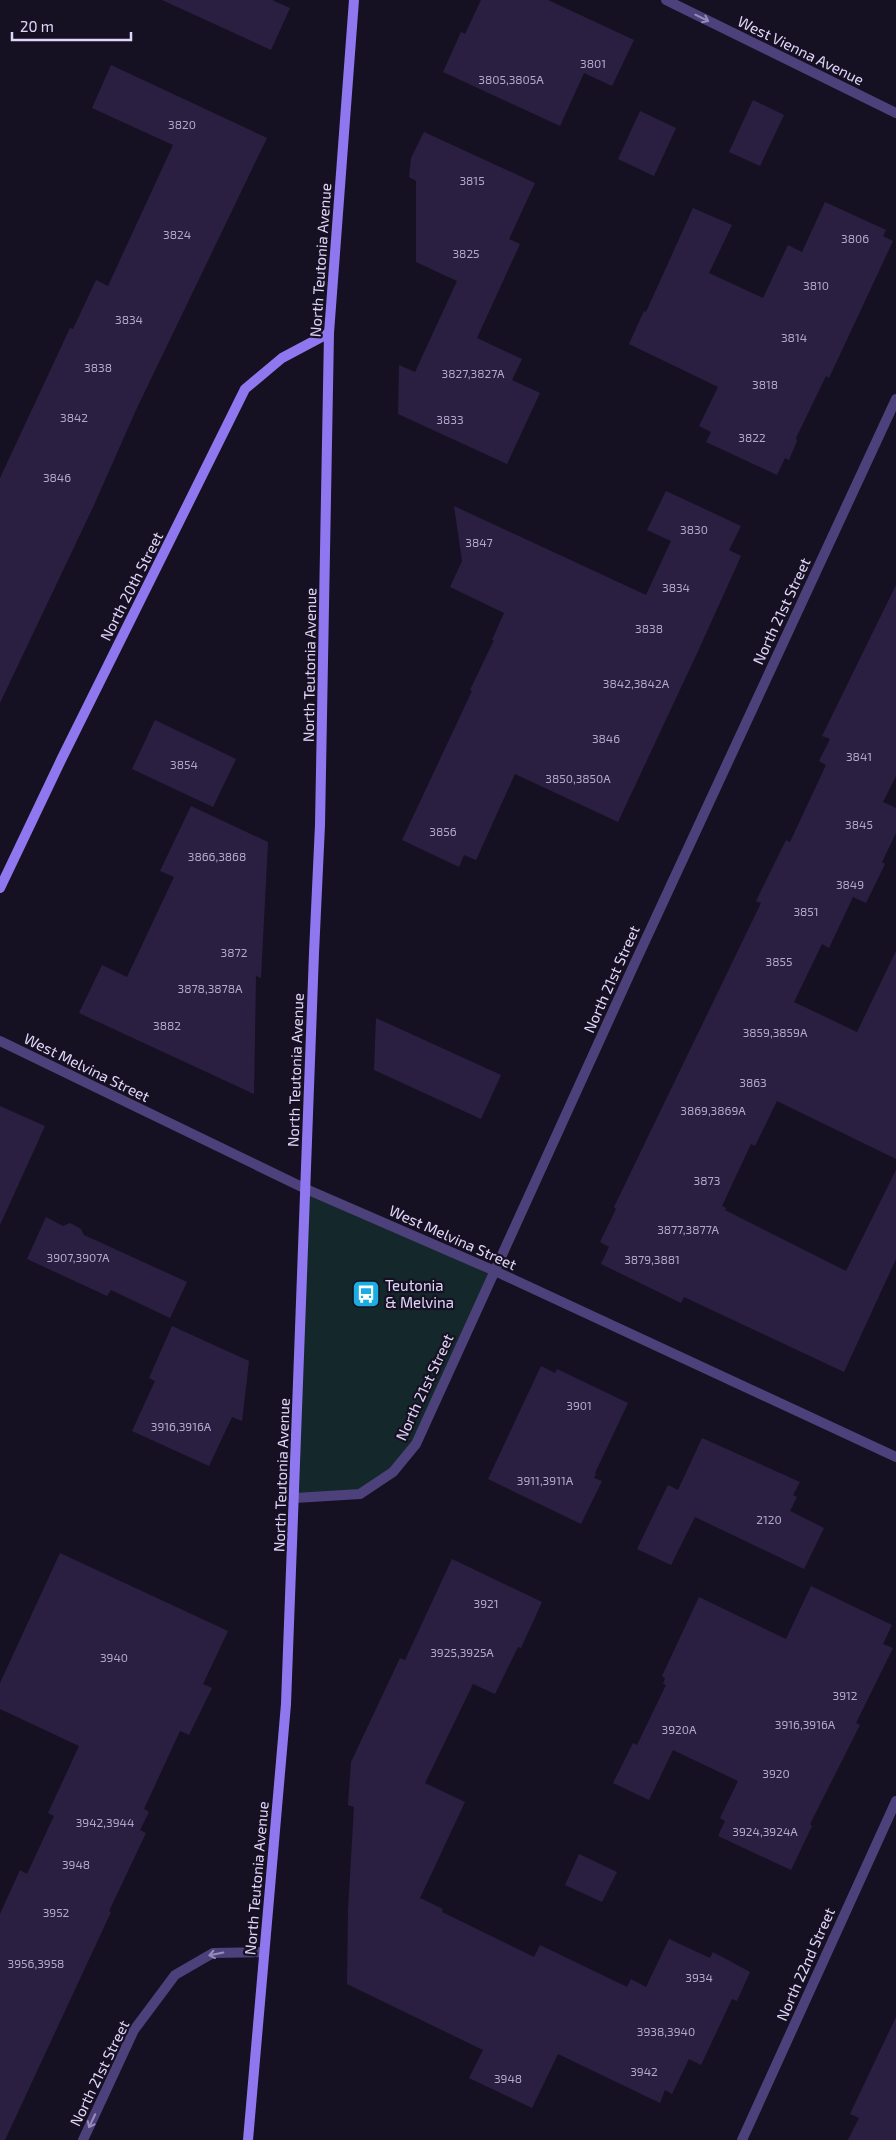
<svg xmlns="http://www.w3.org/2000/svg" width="896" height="2140" viewBox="0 0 896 2140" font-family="'Exo 2',sans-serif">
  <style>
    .park { fill: #14282b }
    .building { fill: #2b1f41 }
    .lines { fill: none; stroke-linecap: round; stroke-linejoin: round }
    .street { stroke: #4d417b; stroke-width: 10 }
    .secondary { stroke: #8f78ef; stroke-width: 10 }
    .oneway { stroke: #968cba }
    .labels { text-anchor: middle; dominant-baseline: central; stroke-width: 4.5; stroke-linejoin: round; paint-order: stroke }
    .number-label { font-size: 12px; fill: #b3a8cc }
    .street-label { font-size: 15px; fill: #e0d6fa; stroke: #161122 }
    .poi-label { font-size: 15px; fill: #e0d6fa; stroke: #161122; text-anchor: start }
  </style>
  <rect width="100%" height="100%" fill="#161122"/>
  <path class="park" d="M306,1189L495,1271L416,1444L393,1472L360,1494L295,1498Z"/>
  <g class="building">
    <path d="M162,0H272L290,8L271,50Z"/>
    <path d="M481,0H548L634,40L612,86L584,73L560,126L443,72L461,32L465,34Z"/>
    <path d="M111,65L267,138L136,410L94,505L0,703V478L70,328L73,329L96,280L108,286L173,145L92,108Z"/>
    <path d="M753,100L784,115L760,166L729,152Z"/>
    <path d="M640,111L676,128L654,176L618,159Z"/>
    <path d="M424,132L535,183L509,239L520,244L477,338L522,359L512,380L540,393L507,464L398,414L399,365L415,372L457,281L416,262V181L409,177L411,158Z"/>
    <path d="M825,202L886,230L883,236L893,241L829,378L826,376L796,438L797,441L789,460L785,458L777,475L706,442L711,432L699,426L718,387L629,344L644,311L646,312L693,208L732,225L709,273L763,298L788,245L802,252Z"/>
    <path d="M666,491L741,526L729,550L741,556L699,649L618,822L515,774L476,860L464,855L459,867L402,840L472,691L470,690L494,640H492L504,613L450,587L462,561L454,506L646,595L671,541L647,530Z"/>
    <path d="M896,585V776L883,802L896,808V833L882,862L885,864L866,903L853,897L829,948L822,944L794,1002L857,1032L896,951V1159L777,1101L755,1146L751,1144L722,1206L726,1208L725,1210L846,1271L896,1170V1259L844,1372L684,1297L681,1303L601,1264L609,1247L600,1242L616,1209L614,1207L761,903L756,901L786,840L790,842L826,765L819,761L830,739L822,736Z"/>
    <path d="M155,720L236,759L213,807L132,769Z"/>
    <path d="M191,806L268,842L261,978L256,976L254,1094L79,1013L102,965L127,977L174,877L160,871Z"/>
    <path d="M376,1018L501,1075L481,1119L374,1070Z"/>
    <path d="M0,1106L45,1126L0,1225Z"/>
    <path d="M46,1217L63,1226L70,1223L81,1229L84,1235L187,1282L170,1318L111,1290L107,1296L27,1259Z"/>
    <path d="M172,1326L249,1361L242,1421L232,1417L209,1466L132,1431L155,1381L149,1378Z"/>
    <path d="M541,1366L555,1373L557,1369L628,1403L595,1473L596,1474L594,1478L602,1481L581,1524L488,1479Z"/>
    <path d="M702,1438L800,1482L793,1495L797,1497L790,1511L824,1528L804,1569L695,1517L671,1565L637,1549L668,1485L678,1490Z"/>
    <path d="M60,1553L228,1631L203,1684L212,1688L189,1735L180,1731L144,1809L149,1812L140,1830L146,1833L109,1911L111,1912L5,2140H0V1914L20,1870L27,1874L54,1816L48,1813L79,1746L0,1709V1683Z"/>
    <path d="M452,1559L542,1602L521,1648L518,1647L495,1694L473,1684L425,1783L465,1802L420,1898L443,1909L442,1912L534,1957L540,1945L627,1987L631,1979L646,1987L669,1939L710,1958L713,1952L750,1972L737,2001L732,1999L701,2065L689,2059L672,2094L665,2090L660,2103L558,2054L532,2108L469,2078L483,2050L347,1984L348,1910L354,1807L348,1805L351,1762L400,1658L405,1660Z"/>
    <path d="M811,1586L892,1625L883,1644L893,1648L856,1723L860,1725L810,1824L812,1826L791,1870L718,1836L725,1821L720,1818L738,1781L673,1750L649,1800L613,1783L633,1743L637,1745L666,1685L663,1684L665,1678L662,1676L699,1597L786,1639Z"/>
    <path d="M579,1854L617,1872L602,1902L565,1885Z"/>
    <path d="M896,2017V2140H848L859,2118L850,2114Z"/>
  </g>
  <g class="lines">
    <g class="street">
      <path d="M666,0L896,113"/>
      <path d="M0,1041L306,1189L495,1271L896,1457"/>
      <path d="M295,1498L360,1494L393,1472L416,1444L633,967L896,399"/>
      <path d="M83,2140L134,2030L175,1975L213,1953L264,1952"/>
      <path d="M742,2140L896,1801"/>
    </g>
    <g class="secondary">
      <path d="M0,888L62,758L245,389L282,358L329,333"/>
      <path d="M248,2140L286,1704L314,953L320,825L329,333L354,0"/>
    </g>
  </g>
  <defs><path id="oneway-shaft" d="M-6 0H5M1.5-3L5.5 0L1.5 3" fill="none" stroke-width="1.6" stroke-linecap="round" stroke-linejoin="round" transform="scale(1.25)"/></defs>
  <g class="oneway">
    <use href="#oneway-shaft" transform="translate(702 18) rotate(26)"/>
    <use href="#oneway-shaft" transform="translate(216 1954) rotate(168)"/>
    <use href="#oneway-shaft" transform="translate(92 2121) rotate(115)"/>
  </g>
  <defs>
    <g id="bus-square" transform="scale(1.4375)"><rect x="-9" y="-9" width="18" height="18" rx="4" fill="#1bade2" stroke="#161122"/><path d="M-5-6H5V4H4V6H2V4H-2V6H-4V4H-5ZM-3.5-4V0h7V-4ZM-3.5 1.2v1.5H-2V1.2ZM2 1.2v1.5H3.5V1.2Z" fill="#fff"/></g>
  </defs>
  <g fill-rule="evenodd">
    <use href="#bus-square" x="366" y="1294"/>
  </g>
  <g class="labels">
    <g class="number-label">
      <text x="593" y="63">3801</text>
      <text x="511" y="79">3805,3805A</text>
      <text x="182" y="124">3820</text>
      <text x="472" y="180">3815</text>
      <text x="177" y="234">3824</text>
      <text x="855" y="238">3806</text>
      <text x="466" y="253">3825</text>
      <text x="816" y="285">3810</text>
      <text x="129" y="319">3834</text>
      <text x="794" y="337">3814</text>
      <text x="98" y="367">3838</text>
      <text x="473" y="373">3827,3827A</text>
      <text x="765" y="384">3818</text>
      <text x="74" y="417">3842</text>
      <text x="450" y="419">3833</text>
      <text x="752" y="437">3822</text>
      <text x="57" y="477">3846</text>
      <text x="694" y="529">3830</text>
      <text x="479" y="542">3847</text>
      <text x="676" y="587">3834</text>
      <text x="649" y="628">3838</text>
      <text x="636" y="683">3842,3842A</text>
      <text x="606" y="738">3846</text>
      <text x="859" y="756">3841</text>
      <text x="184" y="764">3854</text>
      <text x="578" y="778">3850,3850A</text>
      <text x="859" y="824">3845</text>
      <text x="443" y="831">3856</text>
      <text x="217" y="856">3866,3868</text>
      <text x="850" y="884">3849</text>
      <text x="806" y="911">3851</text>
      <text x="234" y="952">3872</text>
      <text x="779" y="961">3855</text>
      <text x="210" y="988">3878,3878A</text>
      <text x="167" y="1025">3882</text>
      <text x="775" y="1032">3859,3859A</text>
      <text x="753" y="1082">3863</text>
      <text x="713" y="1110">3869,3869A</text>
      <text x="707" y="1180">3873</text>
      <text x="688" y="1229">3877,3877A</text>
      <text x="78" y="1257">3907,3907A</text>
      <text x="652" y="1259">3879,3881</text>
      <text x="579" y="1405">3901</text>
      <text x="181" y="1426">3916,3916A</text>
      <text x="545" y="1480">3911,3911A</text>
      <text x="769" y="1519">2120</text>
      <text x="486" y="1603">3921</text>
      <text x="462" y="1652">3925,3925A</text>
      <text x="114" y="1657">3940</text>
      <text x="845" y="1695">3912</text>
      <text x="805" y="1724">3916,3916A</text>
      <text x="679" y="1729">3920A</text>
      <text x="776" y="1773">3920</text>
      <text x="105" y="1822">3942,3944</text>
      <text x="765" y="1831">3924,3924A</text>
      <text x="76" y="1864">3948</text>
      <text x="56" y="1912">3952</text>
      <text x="36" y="1963">3956,3958</text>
      <text x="699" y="1977">3934</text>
      <text x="666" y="2031">3938,3940</text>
      <text x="644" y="2071">3942</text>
      <text x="508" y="2078">3948</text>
    </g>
    <g class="street-label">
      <text transform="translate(801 50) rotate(26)">West Vienna Avenue</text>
      <text transform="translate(320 260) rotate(-86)">North Teutonia Avenue</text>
      <text transform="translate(131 586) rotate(-63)">North 20th Street</text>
      <text transform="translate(781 611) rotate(-65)">North 21st Street</text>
      <text transform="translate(309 665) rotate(-89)">North Teutonia Avenue</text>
      <text transform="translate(611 979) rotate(-66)">North 21st Street</text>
      <text transform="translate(87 1067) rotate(26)">West Melvina Street</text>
      <text transform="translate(295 1070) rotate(-88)">North Teutonia Avenue</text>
      <text transform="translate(453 1237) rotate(24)">West Melvina Street</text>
      <text transform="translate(424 1387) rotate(-65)">North 21st Street</text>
      <text transform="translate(281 1475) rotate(-88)">North Teutonia Avenue</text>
      <text transform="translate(256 1878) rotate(-85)">North Teutonia Avenue</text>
      <text transform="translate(805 1964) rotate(-66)">North 22nd Street</text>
      <text transform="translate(99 2073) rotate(-64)">North 21st Street</text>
    </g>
    <g class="poi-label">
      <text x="385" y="1285">Teutonia<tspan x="385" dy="17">&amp; Melvina</tspan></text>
    </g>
  </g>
  <path d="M12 32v8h119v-8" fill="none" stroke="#e0d6fa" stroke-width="2.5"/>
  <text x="20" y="32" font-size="15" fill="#e0d6fa" stroke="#161122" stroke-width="4" paint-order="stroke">20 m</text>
</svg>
